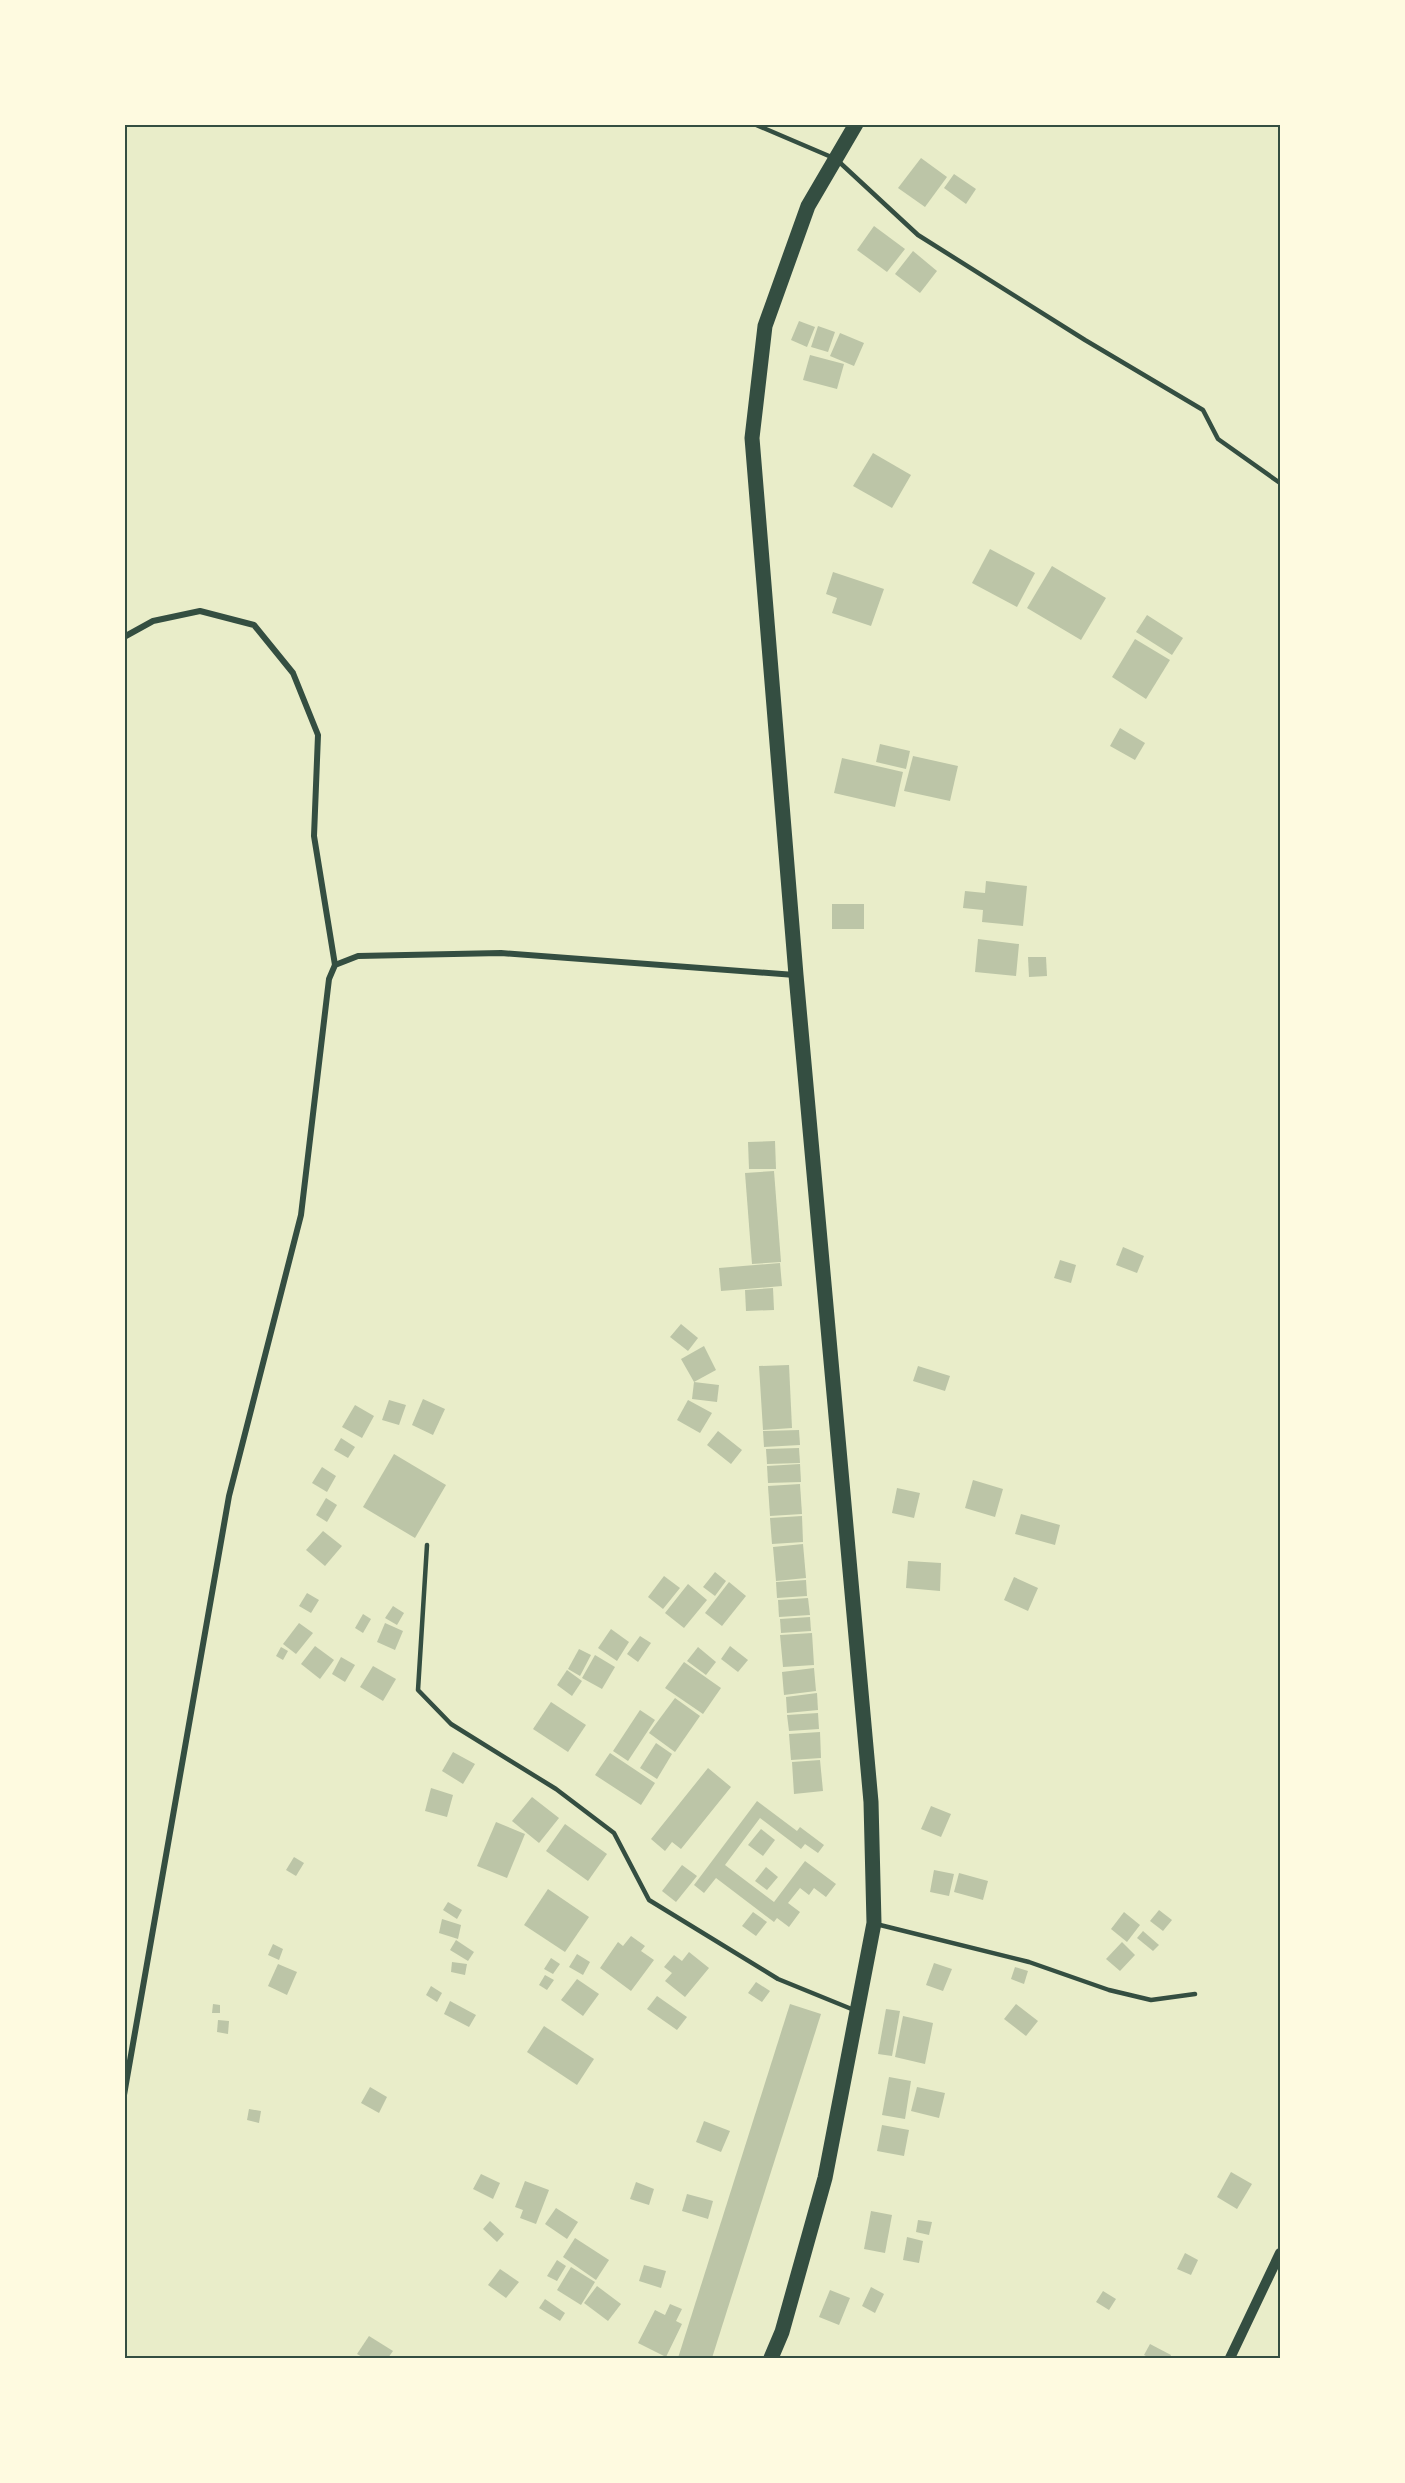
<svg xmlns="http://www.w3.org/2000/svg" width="1405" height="2483" viewBox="0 0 1405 2483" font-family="'DM Sans',sans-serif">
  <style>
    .building { fill: #bcc5a7 }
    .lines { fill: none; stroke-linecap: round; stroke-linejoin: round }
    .service { stroke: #344e41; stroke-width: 4.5 }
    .minor { stroke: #344e41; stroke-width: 6 }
    .tertiary { stroke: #344e41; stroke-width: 10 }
    .primary { stroke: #344e41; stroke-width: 15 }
    .neatline { fill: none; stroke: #344e41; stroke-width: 2 }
  </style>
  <rect width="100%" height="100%" fill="#e9edc9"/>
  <g class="building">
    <path d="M921,158L947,177L925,207L898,188Z"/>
    <path d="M954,174L976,189L966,204L944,188Z"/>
    <path d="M874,226L905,249L887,272L857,250Z"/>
    <path d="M913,251L937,271L920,293L895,274Z"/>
    <path d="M799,321L815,327L807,347L791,340Z"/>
    <path d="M818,326L835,332L828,352L811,347Z"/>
    <path d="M840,333L864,343L854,366L830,356Z"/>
    <path d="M810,355L844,364L837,389L803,380Z"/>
    <path d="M873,453L911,475L892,508L853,486Z"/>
    <path d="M990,549L1035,573L1017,607L972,583Z"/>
    <path d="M1052,566L1106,598L1081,640L1027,608Z"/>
    <path d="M833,572L884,589L871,626L832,613L837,598L826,594Z"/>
    <path d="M1147,615L1183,638L1172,655L1136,632Z"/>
    <path d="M1135,639L1170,660L1146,699L1112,677Z"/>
    <path d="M1120,728L1145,743L1135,760L1110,746Z"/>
    <path d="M880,744L910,751L906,769L876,762Z"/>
    <path d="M913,756L958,766L950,801L904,791Z"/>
    <path d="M842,758L903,772L895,807L834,793Z"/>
    <path d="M986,881L1027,886L1023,926L982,922L983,910L963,908L965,891L985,893Z"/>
    <rect x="832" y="904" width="32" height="25"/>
    <path d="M978,939L1019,944L1016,976L975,972Z"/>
    <path d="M1028,957H1046L1047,976L1029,977Z"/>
    <path d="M775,1141L776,1169H749L748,1142Z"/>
    <path d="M774,1171L781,1262L752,1264L745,1173Z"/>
    <path d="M1123,1247L1144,1256L1137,1273L1116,1265Z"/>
    <path d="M1060,1260L1076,1265L1071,1283L1054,1278Z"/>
    <path d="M780,1263L782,1286L721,1291L719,1268Z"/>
    <path d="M773,1288L774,1310L746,1311L745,1290Z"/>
    <path d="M681,1324L698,1338L688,1351L670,1337Z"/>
    <path d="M704,1346L716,1370L694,1382L681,1359Z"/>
    <path d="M789,1365L792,1428L763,1430L759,1366Z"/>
    <path d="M918,1366L950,1376L945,1391L913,1381Z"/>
    <path d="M694,1382L719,1385L717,1402L692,1399Z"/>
    <path d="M423,1399L445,1409L433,1435L412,1425Z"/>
    <path d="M389,1400L406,1405L399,1425L382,1420Z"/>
    <path d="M688,1400L712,1413L700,1433L677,1420Z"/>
    <path d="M355,1405L374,1416L362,1438L342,1427Z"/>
    <path d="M799,1430L800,1445L764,1447L763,1431Z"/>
    <path d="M718,1431L742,1450L731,1464L707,1445Z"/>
    <path d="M341,1438L355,1447L348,1458L334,1450Z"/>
    <path d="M799,1448L800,1463L767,1464L766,1449Z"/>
    <path d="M394,1454L446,1485L415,1538L363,1507Z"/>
    <path d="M800,1464L801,1482L768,1483L767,1466Z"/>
    <path d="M322,1467L336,1476L327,1492L312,1483Z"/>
    <path d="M973,1480L1003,1489L995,1517L965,1508Z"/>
    <path d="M800,1484L802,1514L770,1516L768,1486Z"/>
    <path d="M897,1488L920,1493L914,1518L892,1513Z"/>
    <path d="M326,1498L337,1505L327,1522L316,1515Z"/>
    <path d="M1021,1514L1060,1525L1055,1545L1015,1534Z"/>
    <path d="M802,1516L803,1542L772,1544L770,1518Z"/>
    <path d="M323,1531L342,1546L325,1566L306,1550Z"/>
    <path d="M803,1544L806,1578L776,1581L773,1547Z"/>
    <path d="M908,1561L941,1563L940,1591L906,1588Z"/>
    <path d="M715,1572L726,1581L715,1596L703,1587Z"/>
    <path d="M664,1576L680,1588L663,1609L648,1597Z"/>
    <path d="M1014,1577L1038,1588L1028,1611L1004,1600Z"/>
    <path d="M806,1580L807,1596L777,1598L776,1582Z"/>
    <path d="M729,1582L746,1596L722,1626L705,1613Z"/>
    <path d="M688,1584L707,1600L684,1628L665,1613Z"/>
    <path d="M307,1593L319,1600L311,1613L299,1606Z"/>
    <path d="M808,1598L810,1615L779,1617L778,1600Z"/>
    <path d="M393,1606L404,1613L397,1625L385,1618Z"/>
    <path d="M363,1614L371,1619L363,1633L355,1628Z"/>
    <path d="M810,1617L811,1631L781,1633L780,1619Z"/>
    <path d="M299,1623L313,1633L296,1654L283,1644Z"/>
    <path d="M385,1623L403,1631L395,1650L377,1642Z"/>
    <path d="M611,1629L629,1642L617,1661L598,1648Z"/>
    <path d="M812,1633L814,1665L783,1667L780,1635Z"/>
    <path d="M640,1636L651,1643L638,1662L627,1654Z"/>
    <path d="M315,1646L334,1660L320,1679L301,1664Z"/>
    <path d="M730,1646L748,1660L738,1672L721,1659Z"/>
    <path d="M281,1647L288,1651L283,1660L276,1656Z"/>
    <path d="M698,1647L716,1662L706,1675L687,1661Z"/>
    <path d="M579,1649L591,1655L580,1676L568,1669Z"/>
    <path d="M595,1655L615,1667L602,1689L582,1678Z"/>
    <path d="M341,1657L355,1665L345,1682L332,1674Z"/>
    <path d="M684,1662L721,1688L703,1714L665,1688Z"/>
    <path d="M373,1666L396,1679L383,1701L360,1687Z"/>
    <path d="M814,1668L816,1691L784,1695L782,1672Z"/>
    <path d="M567,1670L582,1681L572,1696L557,1685Z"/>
    <path d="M817,1693L818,1710L787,1713L786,1697Z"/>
    <path d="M675,1698L700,1716L675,1752L649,1733Z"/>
    <path d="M551,1702L586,1725L568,1752L533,1729Z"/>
    <path d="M640,1710L655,1720L628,1761L613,1751Z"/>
    <path d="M818,1713L819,1729L789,1731L787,1715Z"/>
    <path d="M820,1732L821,1758L791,1760L789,1734Z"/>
    <path d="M656,1743L672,1754L657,1779L640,1768Z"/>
    <path d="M453,1752L475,1764L463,1784L442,1771Z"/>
    <path d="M610,1753L655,1783L641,1805L595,1775Z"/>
    <path d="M820,1760L823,1791L794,1794L792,1762Z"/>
    <path d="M708,1768L731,1787L681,1849L672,1842L665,1851L651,1839Z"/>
    <path d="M431,1788L453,1795L447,1817L425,1811Z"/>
    <path d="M532,1797L559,1818L539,1843L512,1821Z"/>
    <path d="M757,1801L797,1831L800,1827L824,1845L818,1853L805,1844L801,1849L760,1818L725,1865L774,1902L805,1861L836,1884L826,1897L814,1888L809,1895L800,1888L788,1903L800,1912L789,1927L777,1918L774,1922L716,1878L704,1893L694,1885Z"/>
    <path d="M931,1806L951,1814L941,1837L921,1829Z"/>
    <path d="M496,1822L525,1834L507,1878L477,1866Z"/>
    <path d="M565,1824L607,1854L588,1881L546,1851Z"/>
    <path d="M761,1829L775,1840L763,1856L748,1845Z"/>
    <path d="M294,1857L304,1863L296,1876L286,1870Z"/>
    <path d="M682,1865L697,1876L676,1902L662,1891Z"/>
    <path d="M766,1867L778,1877L767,1890L755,1881Z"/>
    <path d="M934,1870L954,1874L949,1896L930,1892Z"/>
    <path d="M959,1873L988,1881L983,1900L954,1892Z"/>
    <path d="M548,1889L589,1917L565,1952L524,1925Z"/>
    <path d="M448,1902L462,1910L457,1919L443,1910Z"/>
    <path d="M1159,1910L1172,1920L1163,1931L1150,1921Z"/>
    <path d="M753,1912L767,1922L756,1936L742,1926Z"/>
    <path d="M1124,1912L1140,1925L1127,1942L1111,1929Z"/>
    <path d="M442,1919L461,1925L458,1939L439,1933Z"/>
    <path d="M1143,1931L1159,1945L1153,1951L1137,1938Z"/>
    <path d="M631,1936L645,1946L641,1951L654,1960L631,1991L600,1968L618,1942L623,1946Z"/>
    <path d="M456,1940L474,1952L468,1961L450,1950Z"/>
    <path d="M1122,1942L1135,1955L1120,1971L1106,1959Z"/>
    <path d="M273,1944L283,1949L279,1960L268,1955Z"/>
    <path d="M689,1952L709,1968L685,1997L665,1981L672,1973L664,1967L674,1955L682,1961Z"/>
    <path d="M577,1954L590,1962L583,1975L569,1967Z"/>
    <path d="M551,1958L560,1964L553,1974L544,1969Z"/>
    <path d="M452,1962L467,1964L465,1975L451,1972Z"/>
    <path d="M934,1963L952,1969L943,1991L926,1985Z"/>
    <path d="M278,1964L297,1972L287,1995L268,1986Z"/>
    <path d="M1015,1967L1028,1971L1024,1984L1011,1979Z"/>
    <path d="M545,1975L554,1980L547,1990L539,1985Z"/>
    <path d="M577,1979L599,1994L583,2016L561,2000Z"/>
    <path d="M756,1982L770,1991L762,2002L748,1993Z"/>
    <path d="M431,1986L442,1993L437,2002L426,1995Z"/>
    <path d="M657,1996L687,2017L677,2030L647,2009Z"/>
    <path d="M450,2001L476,2015L469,2027L444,2014Z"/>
    <path d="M213,2004L220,2005V2013H212Z"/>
    <path d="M790,2004L821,2014L712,2358H678Z"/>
    <path d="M1016,2004L1038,2021L1026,2036L1004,2019Z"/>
    <path d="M886,2009L900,2011L892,2056L878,2054Z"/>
    <path d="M903,2016L933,2023L925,2064L895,2057Z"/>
    <path d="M218,2020L229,2021L228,2034L217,2032Z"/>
    <path d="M544,2026L594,2059L577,2085L527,2052Z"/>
    <path d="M889,2077L911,2081L905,2119L882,2115Z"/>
    <path d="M370,2087L387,2097L379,2113L361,2103Z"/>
    <path d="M917,2087L945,2093L939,2118L911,2111Z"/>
    <path d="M249,2109L261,2111L259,2123L247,2120Z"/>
    <path d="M704,2121L730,2131L721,2152L696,2142Z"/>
    <path d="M882,2125L909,2130L904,2156L877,2151Z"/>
    <path d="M1231,2172L1252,2184L1237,2209L1217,2197Z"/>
    <path d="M481,2174L500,2183L493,2199L473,2189Z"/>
    <path d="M525,2181L549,2190L536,2224L520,2218L523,2210L515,2207Z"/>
    <path d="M636,2182L654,2189L649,2205L630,2199Z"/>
    <path d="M687,2194L713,2201L708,2219L682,2211Z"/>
    <path d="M556,2208L578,2222L567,2239L545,2224Z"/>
    <path d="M871,2211L892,2215L885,2253L864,2249Z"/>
    <path d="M918,2220L932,2222L929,2235L916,2232Z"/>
    <path d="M490,2221L504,2234L497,2242L483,2229Z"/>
    <path d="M907,2237L923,2241L919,2263L903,2260Z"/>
    <path d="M575,2238L609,2260L596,2280L563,2257Z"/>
    <path d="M1185,2253L1198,2260L1191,2275L1177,2269Z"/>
    <path d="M557,2260L566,2266L557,2281L547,2276Z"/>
    <path d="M644,2265L666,2271L661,2288L639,2281Z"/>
    <path d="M571,2267L595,2282L581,2305L557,2290Z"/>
    <path d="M500,2269L519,2282L506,2298L488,2285Z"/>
    <path d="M597,2286L621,2304L608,2321L584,2303Z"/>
    <path d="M871,2287L884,2294L875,2313L862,2306Z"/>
    <path d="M830,2290L850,2298L839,2325L819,2317Z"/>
    <path d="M1103,2291L1116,2299L1109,2310L1096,2302Z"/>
    <path d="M545,2299L565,2313L560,2321L539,2308Z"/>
    <path d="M670,2304L682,2309L676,2321L682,2324L666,2357L638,2343L655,2310L665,2315Z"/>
    <path d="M369,2336L393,2351L388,2358H364L357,2354Z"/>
    <path d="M1150,2344L1171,2355L1170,2358H1150L1144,2355Z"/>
  </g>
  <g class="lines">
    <g class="service">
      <path d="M754,124L836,159L918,235L1085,340L1203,410L1218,439L1280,483"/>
      <path d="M427,1545L418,1690L451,1724L556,1789L614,1833L649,1900L778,1979L854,2010"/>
      <path d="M876,1924L1029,1962L1109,1990L1151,2000L1195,1994"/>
    </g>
    <g class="minor">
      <path d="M124,637L153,621L200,611L254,625L293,673L318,735L314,836L335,965"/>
      <path d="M124,2095L229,1496L301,1215L329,979L335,965L358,956L501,953L795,975"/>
    </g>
    <path class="tertiary" d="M1230,2358L1280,2253"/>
    <path class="primary" d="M771,2358L782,2332L825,2178L874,1923L871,1802L796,975L752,438L765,326L808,206L856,124"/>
  </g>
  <rect width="1405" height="2483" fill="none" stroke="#fefae0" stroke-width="252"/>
  <rect x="126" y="126" width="1153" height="2231" class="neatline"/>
</svg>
